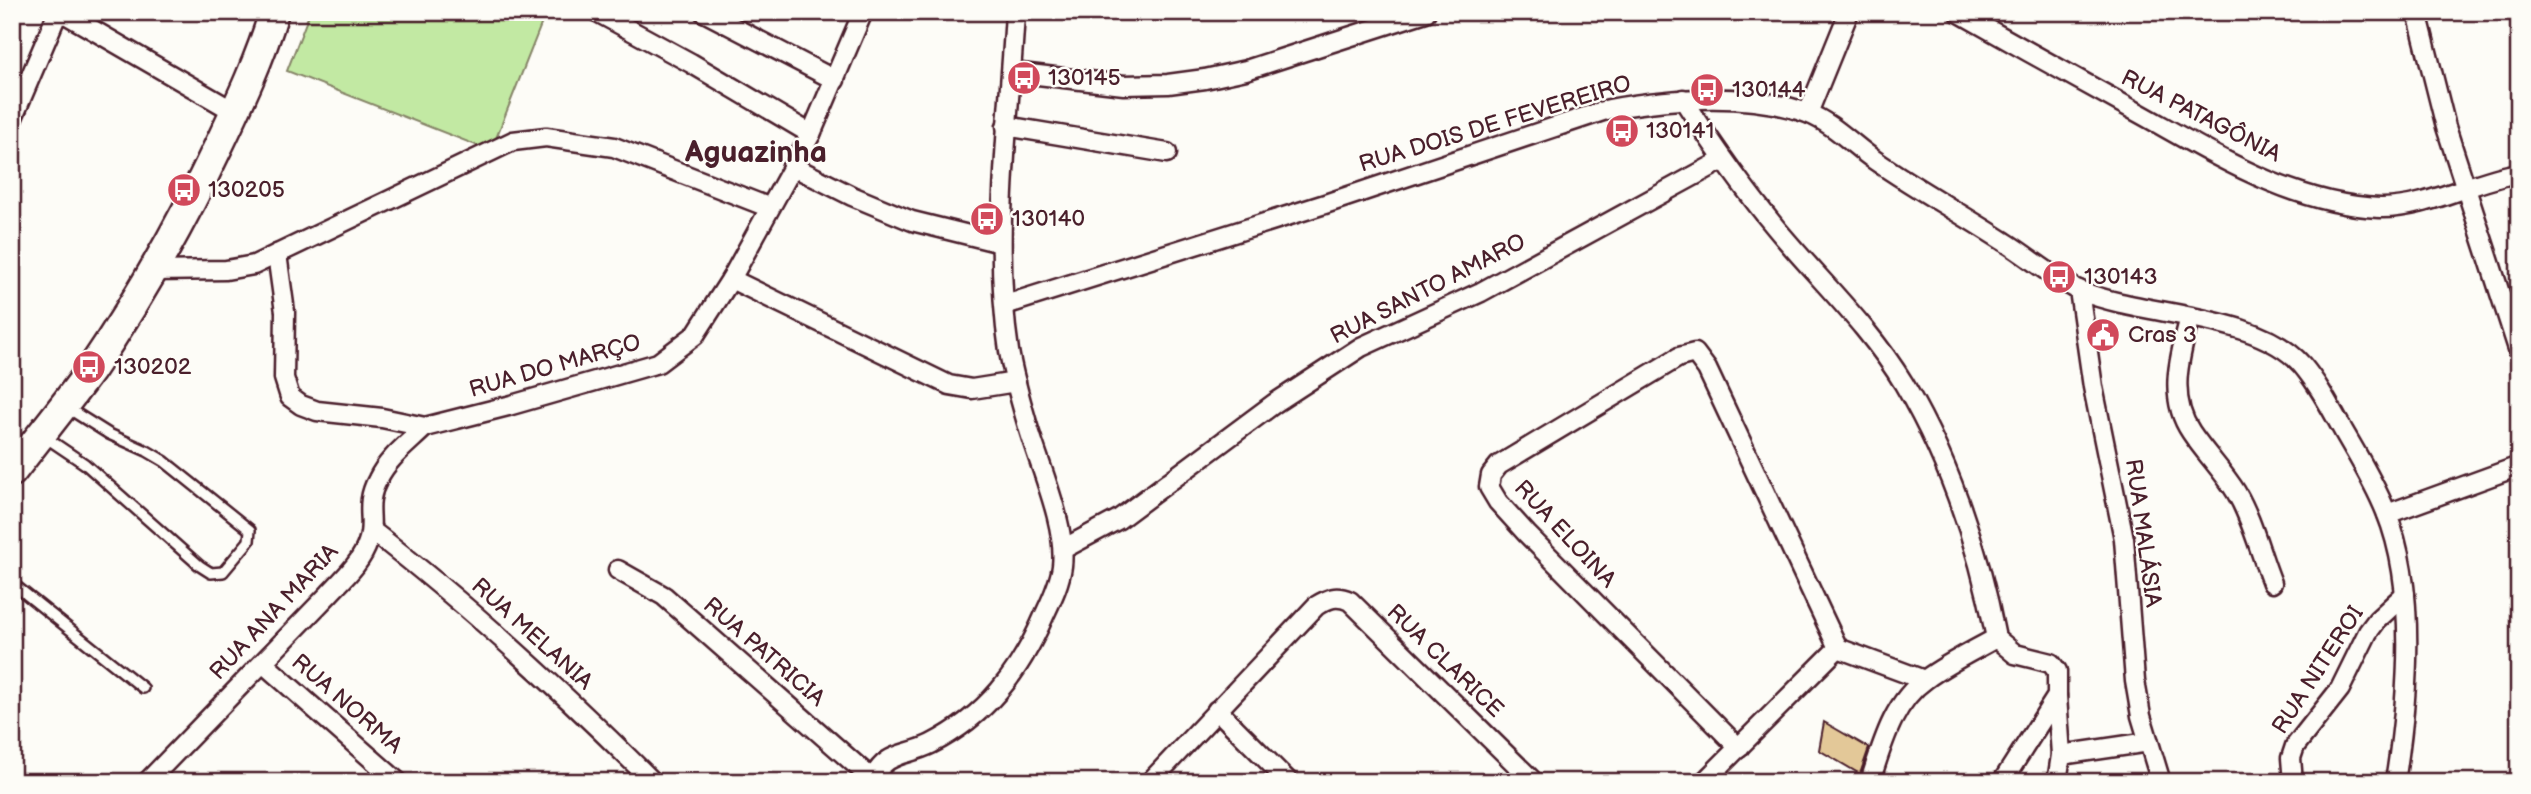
<svg xmlns="http://www.w3.org/2000/svg" width="2531" height="794" viewBox="0 0 2531 794" font-family="'Balsamiq Sans',sans-serif">
  <style>
    .green { fill: #c2e9a3; stroke: #868467; stroke-width: 2 }
    .building { fill: #e3c898; stroke: #4a1f2b; stroke-width: 2 }
    .lines { fill: none; stroke-linecap: round; stroke-linejoin: round }
    .lane-casing { stroke: #4a1f2b; stroke-width: 14 }
    .street-casing { stroke: #4a1f2b; stroke-width: 23 }
    .primary-casing { stroke: #4a1f2b; stroke-width: 33 }
    .lane { stroke: #fdfcf7; stroke-width: 9 }
    .street { stroke: #fdfcf7; stroke-width: 18 }
    .primary { stroke: #fdfcf7; stroke-width: 28 }
    .labels { text-anchor: middle; dominant-baseline: central; stroke-width: 5; stroke-linejoin: round; paint-order: stroke }
    .poi-label { font-size: 23px; fill: #4a1f2b; stroke: #fdfcf7; text-anchor: start }
    .street-label { font-size: 23px; fill: #4a1f2b; stroke: #fdfcf7 }
    .district-label { font-size: 30px; font-weight: bold; fill: #4a1f2b; stroke: #fdfcf7 }
  </style>
  <rect width="100%" height="100%" fill="#fdfcf7"/>
  <filter id="ink" filterUnits="userSpaceOnUse"><feTurbulence type="fractalNoise" baseFrequency=".0143" numOctaves="2"/><feDisplacementMap in="SourceGraphic" scale="14" xChannelSelector="R" yChannelSelector="G"/><feConvolveMatrix kernelMatrix="1 2 1 2 8 2 1 2 1" color-interpolation-filters="sRGB"/></filter>
  <g filter="url(#ink)">
    <path class="green" d="M310,12H546L491,151L287,71Z"/>
    <path class="building" d="M1824,722L1869,748L1860,774L1819,750Z"/>
    <g class="lines">
      <g class="lane-casing">
        <g id="lane">
          <path d="M45,437L85,464L200,566L211,573L223,572L249,541L250,530L164,461L147,451L109,434L66,407"/>
          <path d="M12,583L143,688"/>
        </g>
      </g>
      <g class="street-casing">
        <g id="street">
          <path d="M62,12L235,112"/>
          <path d="M597,12L691,63L811,134"/>
          <path d="M704,12L835,80"/>
          <path d="M1958,12C2018,46 2079,80 2139,113C2213,154 2293,205 2380,208C2427,209 2473,180 2519,173"/>
          <path d="M2417,12L2446,127L2519,352"/>
          <path d="M1012,72L1124,85L1168,84L1205,79L1246,70L1426,12"/>
          <path d="M1683,99C1712,144 1742,187 1776,228C1819,280 1869,326 1904,384C1950,462 1979,549 1996,638"/>
          <path d="M1808,113L1849,12"/>
          <path d="M12,120L58,12"/>
          <path d="M1006,126L1167,153"/>
          <path d="M792,166L852,196L912,221L1001,243"/>
          <path d="M277,254L285,312L284,378L290,397L301,405L317,411L382,418L425,427L508,406L658,363L695,335L731,279L811,134L863,12"/>
          <path d="M153,271L226,270L254,265L513,141L546,137L614,147L768,207"/>
          <path d="M731,279L949,385L972,389L1016,382"/>
          <path d="M2079,290L2093,387L2124,539L2135,681L2141,716L2161,782"/>
          <path d="M1005,305L1325,204L1609,109C1671,98 1746,91 1807,113C1833,123 1854,146 1876,161C1918,190 1962,214 2005,242C2028,256 2057,281 2081,291C2144,317 2257,313 2302,365C2319,385 2331,409 2344,432C2359,458 2375,484 2386,512C2418,590 2408,700 2395,782"/>
          <path d="M2190,317C2180,355 2167,397 2191,432C2205,453 2223,471 2236,492C2252,519 2260,553 2272,583"/>
          <path d="M2387,514L2519,466"/>
          <path d="M371,530C471,607 563,692 653,782"/>
          <path d="M1063,549L1119,519L1275,403L1361,347L1481,292L1723,160"/>
          <path d="M618,570L664,596L872,779"/>
          <path d="M1838,648L1924,680"/>
          <path d="M263,663L398,782"/>
          <path d="M2057,696L2061,755L2057,782"/>
          <path d="M1217,710L1289,782"/>
          <path d="M1739,748L1527,534L1498,502L1489,487L1491,475L1499,465L1679,357L1695,353L1707,369L1838,648"/>
          <path d="M2061,755L2149,742"/>
          <path d="M147,782L329,594C343,579 362,562 368,542C376,520 363,506 378,479C388,458 409,443 425,427"/>
          <path d="M871,782C886,750 905,757 931,744C986,716 1020,672 1044,616C1051,601 1060,583 1062,566C1067,525 1038,463 1027,423C1020,399 1013,375 1009,351C992,238 1009,125 1015,12"/>
          <path d="M1150,782L1316,606C1329,598 1336,595 1350,601L1534,782"/>
          <path d="M1704,782L1838,648"/>
          <path d="M1870,782C1882,745 1893,702 1926,679C1948,663 1973,651 1996,638L2015,654L2051,663L2057,671V696L2002,782"/>
          <path d="M2293,782L2291,758L2295,746L2340,689L2368,632L2377,620L2405,594"/>
        </g>
      </g>
      <g class="primary-casing">
        <path id="primary" d="M12,472C38,438 65,405 90,371C139,299 182,223 219,145C240,101 260,59 274,12"/>
      </g>
      <use href="#lane" class="lane"/>
      <use href="#street" class="street"/>
      <use href="#primary" class="primary"/>
    </g>
  </g>
  <defs>
    <g id="bus-disc" transform="scale(1.75)"><circle r="9.5" fill="#d1495b" stroke="#fdfcf7"/><path d="M-5-6H5V4H4V6H2V4H-2V6H-4V4H-5ZM-3.5-4V0h7V-4ZM-3.5 1.2v1.5H-2V1.2ZM2 1.2v1.5H3.5V1.2Z" fill="#fff"/></g>
    <g id="civic-disc" transform="scale(1.75)"><circle r="9.5" fill="#d1495b" stroke="#fdfcf7"/><path d="M-.6-6.5H3V-4.5H.6V-3L4-1V1h2V6H-6V1h2V-1L-.6-3ZM-1.2 2.5V6h2.4V2.5Z" fill="#fff"/></g>
  </defs>
  <g fill-rule="evenodd">
    <use href="#bus-disc" x="1024" y="78"/>
    <use href="#bus-disc" x="1707" y="90"/>
    <use href="#bus-disc" x="1622" y="131"/>
    <use href="#bus-disc" x="184" y="190"/>
    <use href="#bus-disc" x="987" y="219"/>
    <use href="#bus-disc" x="2059" y="277"/>
    <use href="#civic-disc" x="2103" y="335"/>
    <use href="#bus-disc" x="89" y="367"/>
  </g>
  <g class="labels">
    <g class="poi-label">
      <text x="1048" y="78">130145</text>
      <text x="1732" y="90">130144</text>
      <text x="1646" y="131">130141</text>
      <text x="208" y="190">130205</text>
      <text x="1012" y="219">130140</text>
      <text x="2084" y="277">130143</text>
      <text x="2128" y="335">Cras 3</text>
      <text x="114" y="367">130202</text>
    </g>
    <g class="street-label">
      <text transform="translate(2201 116) rotate(27)">RUA PATAGÔNIA</text>
      <text transform="translate(1495 124) rotate(-17)">RUA DOIS DE FEVEREIRO</text>
      <text transform="translate(1428 289) rotate(-27)">RUA SANTO AMARO</text>
      <text transform="translate(555 366) rotate(-16)">RUA DO MARÇO</text>
      <text transform="translate(2143 533) rotate(82)">RUA MALÁSIA</text>
      <text transform="translate(1565 534) rotate(47)">RUA ELOINA</text>
      <text transform="translate(274 612) rotate(-47)">RUA ANA MARIA</text>
      <text transform="translate(532 634) rotate(42)">RUA MELANIA</text>
      <text transform="translate(764 652) rotate(41)">RUA PATRICIA</text>
      <text transform="translate(1445 661) rotate(44)">RUA CLARICE</text>
      <text transform="translate(2318 670) rotate(-57)">RUA NITEROI</text>
      <text transform="translate(347 704) rotate(41)">RUA NORMA</text>
    </g>
    <g class="district-label">
      <text x="756" y="153">Aguazinha</text>
    </g>
  </g>
  <rect width="2531" height="794" fill="none" stroke="#fdfcf7" stroke-width="42"/>
  <rect x="21" y="21" width="2489" height="752" fill="none" stroke="#4a1f2b" stroke-width="2.5" filter="url(#ink)"/>
</svg>
